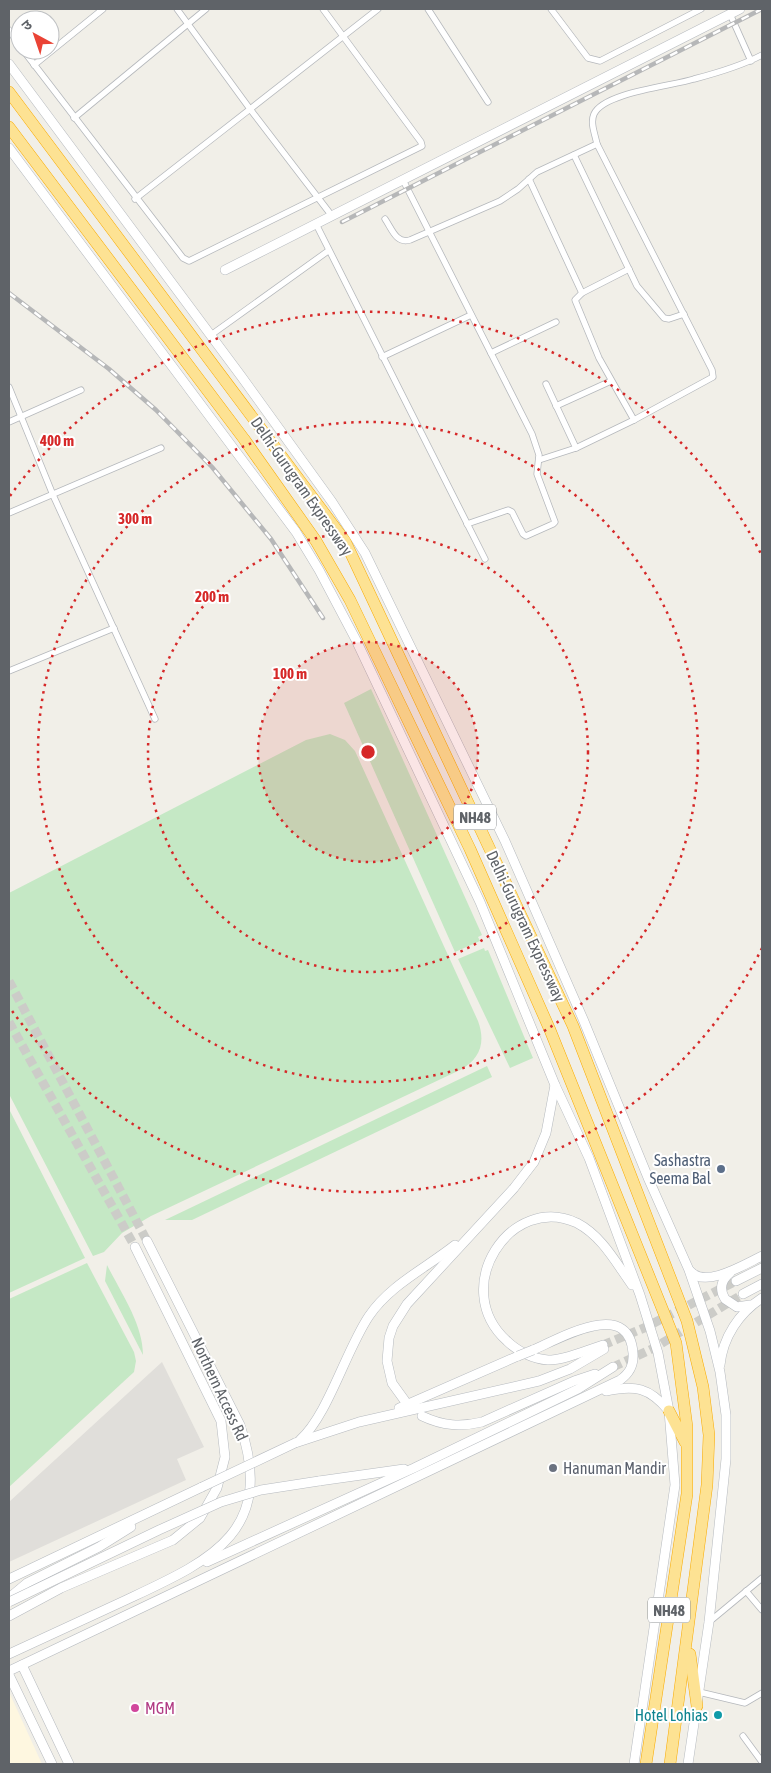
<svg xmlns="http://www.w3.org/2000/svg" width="771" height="1773" viewBox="0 0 771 1773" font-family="'Asap Condensed','Noto Sans Devanagari',sans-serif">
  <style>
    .commercial { fill: #fef7e0 }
    .industrial { fill: #e0deda }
    .green { fill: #c5e8c5 }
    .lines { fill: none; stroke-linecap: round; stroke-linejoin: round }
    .secondary-tunnel { stroke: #ccccc8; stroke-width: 9; stroke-dasharray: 9 4.5; stroke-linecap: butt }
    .street-casing { stroke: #b5b8bc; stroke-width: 7 }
    .secondary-casing { stroke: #b6babf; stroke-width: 10 }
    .highway-casing { stroke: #f9ab00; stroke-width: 12 }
    .street { stroke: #fff; stroke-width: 5.5 }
    .secondary { stroke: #fff; stroke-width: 9 }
    .highway { stroke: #fde293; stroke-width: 11 }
    .rail-casing { stroke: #b6b7b8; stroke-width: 4.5 }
    .rail { stroke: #fff; stroke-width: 2.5; stroke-dasharray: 8; stroke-linecap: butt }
    .secondary-bridge-casing { stroke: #b6babf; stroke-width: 10; stroke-linecap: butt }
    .secondary-bridge { stroke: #fff; stroke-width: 9 }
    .ring { fill: none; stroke: #d62828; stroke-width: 2.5; stroke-dasharray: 2.5 5 }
    .service-dot { fill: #5c6f8a; stroke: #fff; stroke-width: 2 }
    .worship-dot { fill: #6b7280; stroke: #fff; stroke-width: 2 }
    .hotel-dot { fill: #d1479c; stroke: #fff; stroke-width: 2 }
    .culture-dot { fill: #0f9aa8; stroke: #fff; stroke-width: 2 }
    .labels { text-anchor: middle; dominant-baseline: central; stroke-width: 4; stroke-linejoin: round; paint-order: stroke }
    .shield { fill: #fff; stroke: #8f9295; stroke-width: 1 }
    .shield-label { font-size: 15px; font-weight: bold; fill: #5f6368 }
    .street-label { font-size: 16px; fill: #5f6368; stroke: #fff }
    .service-label { font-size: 16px; fill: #4e5e75; stroke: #fff; text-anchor: end }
    .worship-label { font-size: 16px; fill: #5b616d; stroke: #fff; text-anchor: start }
    .hotel-label { font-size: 16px; fill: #b23c85; stroke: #fff; text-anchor: start }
    .culture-label { font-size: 16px; fill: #0d838f; stroke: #fff; text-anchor: end }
    .centre { fill: #d62828; stroke: #fff; stroke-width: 2.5 }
    .ring-label { font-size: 15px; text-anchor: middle; font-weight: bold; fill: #d62828; stroke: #fff; stroke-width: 4; stroke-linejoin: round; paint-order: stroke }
  </style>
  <rect width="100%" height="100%" fill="#f1efe8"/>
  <path class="commercial" d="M9,1692L42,1764H9Z"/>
  <path class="industrial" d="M162,1362L204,1447L177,1459L186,1480L9,1562V1502Z"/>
  <g class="green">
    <path d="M371,689L482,935L478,937L480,941L455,952L344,703Z"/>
    <path d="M330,734L345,740L355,751L478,1021C486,1043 480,1059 460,1070L151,1216L122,1233L104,1252L93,1256L9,1094V893L306,740Z"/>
    <path d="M484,948L485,951L488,950L533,1058L510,1068L458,959Z"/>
    <path d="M487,1066L492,1077L192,1220H165Z"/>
    <path d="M9,1109L85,1258L9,1293Z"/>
    <path d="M87,1263L134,1352L136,1361L134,1372L9,1487V1299Z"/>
    <path d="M107,1265C121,1293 143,1324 143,1355L105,1281Z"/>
  </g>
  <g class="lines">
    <g class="secondary-tunnel">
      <path d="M9,981L147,1241"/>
      <path d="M9,1022L135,1247"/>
      <path d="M603,1345L644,1328L736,1281"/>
      <path d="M613,1367L654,1348L743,1294"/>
    </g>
    <g class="street-casing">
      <g id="street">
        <path d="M177,9L250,109L332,216"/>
        <path d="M428,9L488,102"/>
        <path d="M551,9L588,58L600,61L701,9"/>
        <path d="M730,14L751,61"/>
        <path d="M9,30L20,46"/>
        <path d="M23,50L183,258L189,261L422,146L421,142L323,9"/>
        <path d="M34,65L103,9"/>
        <path d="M74,118L206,9"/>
        <path d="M574,155L637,286L664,318L669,319L684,314"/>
        <path d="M529,179L582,293"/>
        <path d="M403,180L532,434L539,455L537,474L555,522L553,524L526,536L523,534L512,512L508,510L467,524"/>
        <path d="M135,199L378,9"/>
        <path d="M385,219C392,229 396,244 410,240L500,201L518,189L537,172L597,144"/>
        <path d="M316,224L485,559"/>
        <path d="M629,269L582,293L575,300L599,358L634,420"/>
        <path d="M211,335L328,251"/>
        <path d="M491,353L556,322"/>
        <path d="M382,357L471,315"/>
        <path d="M546,384L576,448"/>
        <path d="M9,387L53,495L155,719"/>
        <path d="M556,406L611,381"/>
        <path d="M9,422L81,390"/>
        <path d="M539,460L576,448L634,420L713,377L712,370L597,144C595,134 590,123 594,114C604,92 673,86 694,79C717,73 741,66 762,55"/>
        <path d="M9,513L161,448"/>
        <path d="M9,671L114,628"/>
        <path d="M746,1591L762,1610"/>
        <path d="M709,1622L762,1578"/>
        <path d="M699,1692L745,1703L762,1693"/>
        <path d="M743,1736L762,1762"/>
      </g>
    </g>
    <g class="secondary-casing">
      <g id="secondary">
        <path d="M9,64L241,376L332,502L365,553L505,841L583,1019L649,1180L689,1270L710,1331L720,1372L726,1415V1459L709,1622L688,1764"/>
        <path d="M9,148L296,532L319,570L356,640L480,902L555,1085L589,1158L640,1295L658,1353L669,1411L675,1485L634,1764"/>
        <path d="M225,270L740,9"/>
        <path d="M690,1271C705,1289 745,1264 762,1256"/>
        <path d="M730,1273C721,1280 719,1289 725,1299L737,1307L750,1305"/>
        <path d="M736,1281L762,1268"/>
        <path d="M743,1294L762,1284"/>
        <path d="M603,1345C586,1350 566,1360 548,1360C533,1359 517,1351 507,1341C448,1288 511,1192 577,1223C602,1236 616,1263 632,1285"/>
        <path d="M720,1365C723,1337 739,1313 762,1298"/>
        <path d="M606,1391C635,1385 649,1387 669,1411"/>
        <path d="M405,1401L392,1383L387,1361L389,1338L393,1326L407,1304L514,1188L534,1162L546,1133L555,1085"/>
        <path d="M399,1408L518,1356"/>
        <path d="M422,1416C443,1426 461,1427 482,1422L574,1381L595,1374"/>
        <path d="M300,1440C328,1415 346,1350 369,1316C390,1285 426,1268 455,1245"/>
        <path d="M295,1443L359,1422L539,1381L570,1369L604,1349"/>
        <path d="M319,1481L404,1469"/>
        <path d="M207,1562L414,1468L578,1389L613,1367"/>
        <path d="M9,1579L202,1487"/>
        <path d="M9,1598L27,1583L99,1547L131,1527"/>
        <path d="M9,1616L61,1588L173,1540L200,1518L217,1488L225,1457L221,1421L135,1247"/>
        <path d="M9,1654C48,1636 87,1618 126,1600C209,1561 277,1533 240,1425L147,1241"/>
        <path d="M22,1665L69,1764"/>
        <path d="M9,1671L620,1380C630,1373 634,1365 633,1353C629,1297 559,1339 533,1350"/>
        <path d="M9,1675L52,1764"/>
      </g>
    </g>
    <g class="highway-casing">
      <g id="highway">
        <path d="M9,92L345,541L573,1026L687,1321L703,1387L709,1435L707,1485L670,1764"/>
        <path d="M9,127L244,439L316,541L350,600L470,849L550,1030L676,1343L687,1427V1494L646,1764"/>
        <path d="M669,1411L685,1442"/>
        <path d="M690,1654L697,1706"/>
      </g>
    </g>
    <use href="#street" class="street"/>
    <use href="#secondary" class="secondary"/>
    <use href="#highway" class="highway"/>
    <g class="rail-casing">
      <g id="rail">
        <path d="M342,222L762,9"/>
        <path d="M9,293L109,369L156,410L212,467L271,539L323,618"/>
      </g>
    </g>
    <use href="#rail" class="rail"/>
    <g class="secondary-bridge-casing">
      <g id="secondary-bridge">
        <path d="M518,1356L533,1350"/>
        <path d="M202,1487L295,1443"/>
        <path d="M9,1602L159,1530L221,1502L261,1490L319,1481"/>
      </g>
    </g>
    <use href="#secondary-bridge" class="secondary-bridge"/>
  </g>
  <circle cx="368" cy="752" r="110" fill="#d62828" fill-opacity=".12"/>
  <g class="ring">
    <circle cx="368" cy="752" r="110"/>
    <circle cx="368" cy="752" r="220"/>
    <circle cx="368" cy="752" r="330"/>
    <path d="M762 948A440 440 0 0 1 10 1008M10 496A440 440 0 0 1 762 556"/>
  </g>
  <circle class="service-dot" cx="721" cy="1169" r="5"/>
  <circle class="worship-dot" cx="553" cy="1468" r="5"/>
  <circle class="hotel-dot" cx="135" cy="1708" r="5"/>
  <circle class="culture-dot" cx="718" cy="1715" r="5"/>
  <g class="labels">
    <g class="shield">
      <rect x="454" y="804.5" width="42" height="25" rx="4"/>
      <rect x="648" y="1597.5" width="42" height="25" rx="4"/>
    </g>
    <g class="shield-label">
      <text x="475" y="817">NH48</text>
      <text x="669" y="1610">NH48</text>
    </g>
    <g class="street-label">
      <text transform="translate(302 486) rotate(55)">Delhi-Gurugram Expressway</text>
      <text transform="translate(526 926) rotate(65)">Delhi-Gurugram Expressway</text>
      <text transform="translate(220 1389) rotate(65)">Northern Access Rd</text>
    </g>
    <g class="service-label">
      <text x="711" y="1160">Sashastra<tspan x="711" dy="18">Seema Bal</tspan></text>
    </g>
    <g class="worship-label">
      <text x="563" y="1468">Hanuman Mandir</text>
    </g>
    <g class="hotel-label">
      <text x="145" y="1708">MGM</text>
    </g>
    <g class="culture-label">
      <text x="708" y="1715">Hotel Lohias</text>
    </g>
  </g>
  <circle cx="368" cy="752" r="8" class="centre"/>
  <g class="ring-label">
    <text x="57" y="446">400 m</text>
    <text x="135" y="524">300 m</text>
    <text x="212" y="602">200 m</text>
    <text x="290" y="679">100 m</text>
  </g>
  <rect width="771" height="1773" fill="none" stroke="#5f6368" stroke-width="20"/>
  <g transform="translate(35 35) rotate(320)"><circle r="24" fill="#ffffff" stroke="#bfc1c3"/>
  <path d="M0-4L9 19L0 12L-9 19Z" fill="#ea4335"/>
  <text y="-8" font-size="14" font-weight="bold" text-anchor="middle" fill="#5f6368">उ</text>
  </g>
</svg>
